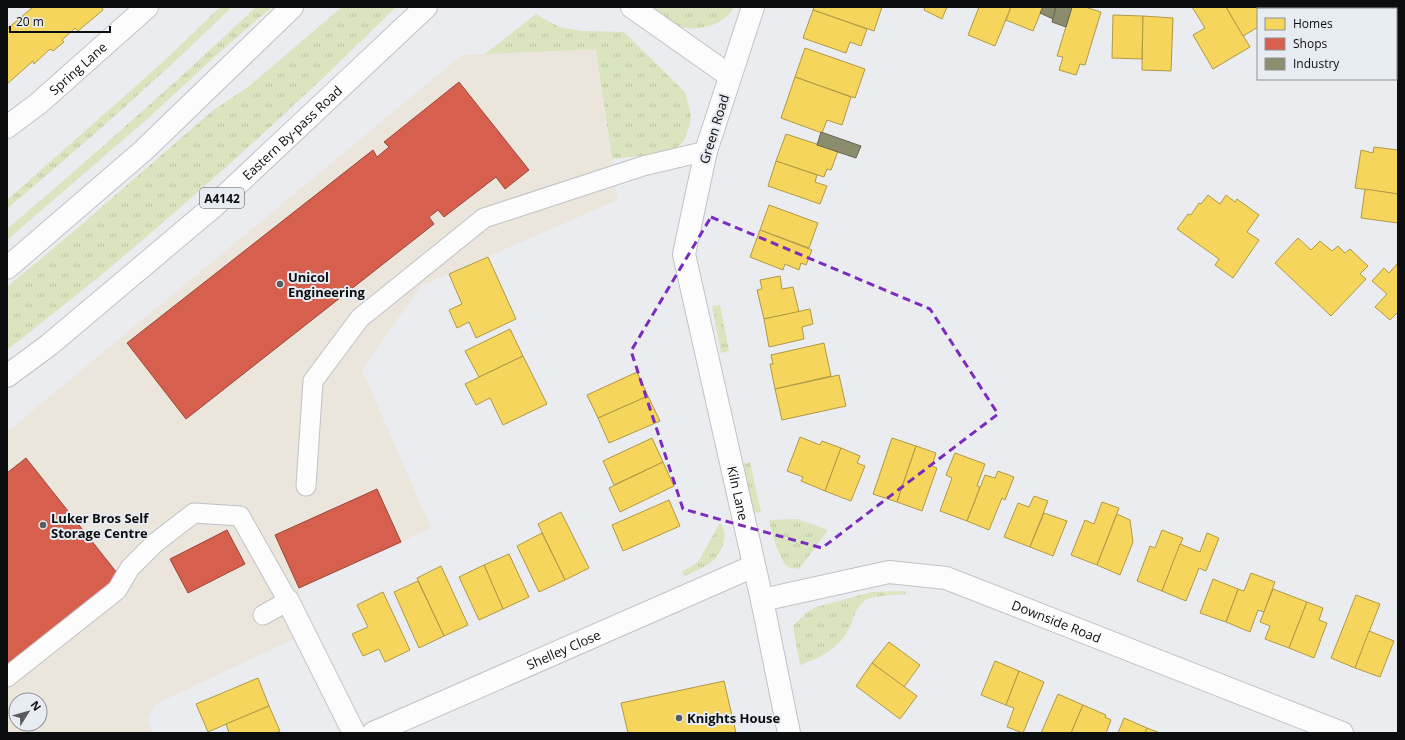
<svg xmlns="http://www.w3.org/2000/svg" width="1405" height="740" viewBox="0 0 1405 740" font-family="'Open Sans',sans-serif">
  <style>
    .commercial { fill: #ebe5db; fill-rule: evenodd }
    .grass { fill: url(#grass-tufts) }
    .homes { fill: #f6d55c; stroke: #b09945 }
    .shops { fill: #d6604d; stroke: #99473a }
    .industry { fill: #8c8c6e; stroke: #666652 }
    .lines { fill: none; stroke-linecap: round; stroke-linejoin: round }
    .lane-casing { stroke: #c0c2c5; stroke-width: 21 }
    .street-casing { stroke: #c0c2c5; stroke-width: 24 }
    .highway-casing { stroke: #c0c2c5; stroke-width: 24 }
    .lane { stroke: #fcfcfd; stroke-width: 19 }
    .street { stroke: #fcfcfd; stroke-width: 22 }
    .highway { stroke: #fcfcfd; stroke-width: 22 }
    .marked { fill: none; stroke: #7b2cbf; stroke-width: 3; stroke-dasharray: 8 5; stroke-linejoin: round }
    .poi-dot { fill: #5a5b5d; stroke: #e7ebf2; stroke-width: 1.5 }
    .labels { text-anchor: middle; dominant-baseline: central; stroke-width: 4; stroke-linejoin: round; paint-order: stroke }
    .shield { fill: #e7ebf2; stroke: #4e5053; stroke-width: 1 }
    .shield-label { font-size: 12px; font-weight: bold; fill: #0c0d0f }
    .street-label { font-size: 13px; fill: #0c0d0f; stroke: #e7ebf2 }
    .poi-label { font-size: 13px; font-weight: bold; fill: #0c0d0f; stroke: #e7ebf2; text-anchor: start }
  </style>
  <defs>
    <pattern id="grass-tufts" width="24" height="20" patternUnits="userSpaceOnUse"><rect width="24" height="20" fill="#dae4be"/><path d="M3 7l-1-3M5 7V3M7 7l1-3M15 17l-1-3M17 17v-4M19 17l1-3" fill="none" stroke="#bac2a2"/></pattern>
  </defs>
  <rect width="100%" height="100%" fill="#eaecef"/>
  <path class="commercial" d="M596,48L617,200L421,286L362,370L431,528L299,588L297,637L154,705L147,720L153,733H7V432L462,55ZM16,700H40V724H16Z"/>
  <g class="grass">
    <path d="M220,7H232C160,77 84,144 7,209V200L163,62Z"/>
    <path d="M256,7H272L231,42L145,121L7,240V229C92,157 175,83 256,7Z"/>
    <path d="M342,7H396C315,87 232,164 146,237C101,276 54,313 7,350V287L80,226L211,112L248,87Z"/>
    <path d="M647,7H734C724,27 695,32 676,26C668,23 655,12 647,7Z"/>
    <path d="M536,14L559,27L582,31L624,32L685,92L691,115L689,128L683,142L673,150L650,155L612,159L596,49L485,54Z"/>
    <path d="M720,305L729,351L721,353L712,306Z"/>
    <path d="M750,462L761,512L754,513L743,463Z"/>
    <path d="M797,519L828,530L799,569L787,567C777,553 773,537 769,520Z"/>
    <path d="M720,523C725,530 725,536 723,544C717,564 702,568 684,576L682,572L698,562Z"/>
    <path d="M905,591L906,594C896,595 872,595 864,601C854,609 853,624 846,634C837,649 817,659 800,665L793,626L806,613L816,607L872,592Z"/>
  </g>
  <g class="homes">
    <path d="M33,7H103L102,8L103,10L78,31L75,28L62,40L64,42L53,51L50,49L34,64L33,61L7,84V33L8,32L7,29Z"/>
    <path d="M814,7H882L874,31L813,10Z"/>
    <path d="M925,7H947L942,19L924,10Z"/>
    <path d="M979,7H1011L995,46L968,35Z"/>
    <path d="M1011,7H1043L1033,31L1006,20Z"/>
    <path d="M1072,7H1085L1101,12L1085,65L1080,64L1076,75L1059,70L1063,57L1057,56Z"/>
    <path d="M1192,7H1226L1250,47L1213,69L1193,35L1205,28Z"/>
    <path d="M1226,7H1264L1265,9H1258V27L1243,36Z"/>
    <path d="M1280,7H1301L1298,9H1281Z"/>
    <path d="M813,10L867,29L861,46L850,42L846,53L803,38Z"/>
    <path d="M1113,15L1143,16L1142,59L1112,58Z"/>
    <path d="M1143,16L1173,18L1171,71L1142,70Z"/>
    <path d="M805,48L865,69L855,98L795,77Z"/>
    <path d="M795,77L851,97L842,125L827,120L822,133L781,118Z"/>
    <path d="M786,134L838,151L831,170L827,169L824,177L776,161Z"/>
    <path d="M1374,147L1398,150V194L1355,188L1361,150L1373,153Z"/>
    <path d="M776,161L817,175L815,182L827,186L820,204L768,186Z"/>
    <path d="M1365,189L1398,194V223L1361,218Z"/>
    <path d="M1208,195L1220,204L1226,195L1235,202L1237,199L1259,215L1247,232L1259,240L1233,278L1215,265L1219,259L1177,229L1188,214L1191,215L1199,203L1201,204Z"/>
    <path d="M769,205L818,223L809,248L760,230Z"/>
    <path d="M760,230L812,250L806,265L801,263L799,270L785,264L783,270L750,257Z"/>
    <path d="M1298,238L1311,250L1320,241L1332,251L1338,246L1345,253L1350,249L1368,266L1360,274L1366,279L1331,316L1275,263Z"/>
    <path d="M488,257L516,319L476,338L469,322L457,328L449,310L462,304L449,274Z"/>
    <path d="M1398,263V312L1390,320L1375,307L1387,294L1372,281L1384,268L1389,273Z"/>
    <path d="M780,276L782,289L793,287L799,312L764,319L757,290L762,289L760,280Z"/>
    <path d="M810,309L813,324L802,327L804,339L769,347L764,319Z"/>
    <path d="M510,329L523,356L479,377L465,351Z"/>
    <path d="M824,343L831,376L775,389L770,364H773L771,355Z"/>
    <path d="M523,356L547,404L503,425L490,398L476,405L465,384Z"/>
    <path d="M637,372L648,396L598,418L587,395Z"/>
    <path d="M839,375L846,406L782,420L775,389Z"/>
    <path d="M648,396L660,421L609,443L598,418Z"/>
    <path d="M800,437L820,445L822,441L841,448L825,491L801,481L803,477L787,471Z"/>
    <path d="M652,438L663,462L614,485L603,461Z"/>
    <path d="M892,438L916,446L897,502L873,494Z"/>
    <path d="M916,446L936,453L932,466L937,468L922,511L897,502Z"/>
    <path d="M841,448L860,456L857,463L865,466L851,501L825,491Z"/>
    <path d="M955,453L985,464L977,486L980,487L967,521L940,511L952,478L946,475Z"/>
    <path d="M663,462L674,486L620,512L609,488Z"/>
    <path d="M998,471L1014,477L1005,500L1002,498L989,530L967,521L985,475L995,478Z"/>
    <path d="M1034,496L1048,501L1030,547L1004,537L1018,503L1029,507Z"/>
    <path d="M669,500L680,526L623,551L612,525Z"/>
    <path d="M1102,502L1119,508L1097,565L1071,555L1085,520L1094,524Z"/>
    <path d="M561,512L589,568L565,580L538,524Z"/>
    <path d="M1044,513L1067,521L1053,556L1030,547Z"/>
    <path d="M1117,514L1130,520L1133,542L1120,575L1097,565Z"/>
    <path d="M1162,530L1183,538L1162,591L1137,581L1150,546L1155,548Z"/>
    <path d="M542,533L565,580L539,592L517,546Z"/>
    <path d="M1207,533L1219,538L1206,571L1199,568L1186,601L1162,591L1180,544L1200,552Z"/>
    <path d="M509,554L529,597L503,609L484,565Z"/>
    <path d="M484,565L503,609L479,620L459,577Z"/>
    <path d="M441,566L468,625L444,636L417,578Z"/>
    <path d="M1251,573L1275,582L1264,612L1258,610L1250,632L1226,622L1238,589L1244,591Z"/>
    <path d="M1213,579L1238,589L1226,622L1200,613Z"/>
    <path d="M418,581L444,636L419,648L394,592Z"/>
    <path d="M1273,589L1307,602L1289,648L1265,639L1270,626L1260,622Z"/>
    <path d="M383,592L410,650L385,662L379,649L363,656L352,634L368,627L357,605Z"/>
    <path d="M1356,595L1380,604L1355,668L1331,658Z"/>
    <path d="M1307,602L1323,608L1319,620L1327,623L1314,658L1289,648Z"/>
    <path d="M1369,631L1394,641L1380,677L1355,668Z"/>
    <path d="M889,642L920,665L904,687L872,663Z"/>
    <path d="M995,661L1019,671L1006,705L981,695Z"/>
    <path d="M872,663L917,696L900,719L856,686Z"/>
    <path d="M1019,671L1044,682L1023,733L1007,727L1014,708L1006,705Z"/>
    <path d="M258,678L269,706L208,732L196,704Z"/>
    <path d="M724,681L736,733H628L621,703Z"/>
    <path d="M1058,694L1083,705L1071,733H1041Z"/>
    <path d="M1083,705L1106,715L1105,717L1111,720L1106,733H1071Z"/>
    <path d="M269,706L280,731L276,733H229L226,724Z"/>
    <path d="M1124,718L1147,728L1145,733H1118Z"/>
    <path d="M1147,728L1160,733H1145Z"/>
  </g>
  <g class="shops">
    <path d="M459,82L529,170L505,189L496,177L444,217L438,210L429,217L434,224L186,419L127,343L373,150L377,157L389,147L384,142Z"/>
    <path d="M26,458L121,578L7,668V473Z"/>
    <path d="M377,489L401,542L299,588L275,535Z"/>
    <path d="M227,530L245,564L188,593L170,559Z"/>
  </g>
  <g class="industry">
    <path d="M1043,7H1056L1053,19L1040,13Z"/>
    <path d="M1056,7H1072L1066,27L1052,22Z"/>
    <path d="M821,132L861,146L856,158L817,145Z"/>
  </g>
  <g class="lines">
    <g class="lane-casing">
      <g id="lane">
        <path d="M306,486L313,381L360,318L484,218L643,166L706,151"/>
        <path d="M7,677L117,590L130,568L155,543L194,513L240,516L288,601L263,615"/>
      </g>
    </g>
    <g class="street-casing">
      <g id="street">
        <path d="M632,7L730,76"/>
        <path id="s1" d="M753,7L706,151L684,254L762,600L789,733"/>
        <path id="s2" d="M7,127L39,103L147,7"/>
        <path id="s3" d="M762,600L889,572L946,578L1342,733"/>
        <path d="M288,601L354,733"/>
        <path id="s4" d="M373,733L754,566"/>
      </g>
    </g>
    <g class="highway-casing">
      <g id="highway">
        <path d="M7,268L144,150L292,7"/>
        <path id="s5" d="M7,376L49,345L214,206L426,7"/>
      </g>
    </g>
    <use href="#lane" class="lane"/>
    <use href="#street" class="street"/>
    <use href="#highway" class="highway"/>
  </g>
  <path class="marked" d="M711,217L930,309L998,414L822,548L683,509L631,351Z"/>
  <g class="poi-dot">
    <circle cx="280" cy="284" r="4"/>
    <circle cx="43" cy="525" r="4"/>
    <circle cx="679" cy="718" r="4"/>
  </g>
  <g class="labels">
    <rect class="shield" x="200" y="188" width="44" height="20" rx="3"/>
    <g class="shield-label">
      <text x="222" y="198">A4142</text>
    </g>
    <g class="street-label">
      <text stroke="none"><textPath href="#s2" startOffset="92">Spring Lane</textPath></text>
      <text transform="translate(714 129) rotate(-73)">Green Road</text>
      <text stroke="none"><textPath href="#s5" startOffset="375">Eastern By-pass Road</textPath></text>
      <text stroke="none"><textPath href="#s1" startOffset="502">Kiln Lane</textPath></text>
      <text stroke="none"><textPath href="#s3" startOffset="306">Downside Road</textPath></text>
      <text stroke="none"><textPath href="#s4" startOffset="208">Shelley Close</textPath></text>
    </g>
    <g class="poi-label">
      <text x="288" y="277">Unicol<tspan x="288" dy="15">Engineering</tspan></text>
      <text x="51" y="518">Luker Bros Self<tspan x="51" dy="15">Storage Centre</tspan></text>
      <text x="687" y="718">Knights House</text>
    </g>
  </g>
  <rect width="1405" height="740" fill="none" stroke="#0c0d0f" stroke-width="16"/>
  <rect x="1257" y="8" width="140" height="72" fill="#e7ebf2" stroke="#8f9297"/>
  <rect x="1265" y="18" width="20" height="12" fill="#f6d55c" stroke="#8f9297"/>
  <text x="1293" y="28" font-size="12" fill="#0c0d0f">Homes</text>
  <rect x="1265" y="38" width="20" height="12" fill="#d6604d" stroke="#8f9297"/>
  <text x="1293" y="48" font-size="12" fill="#0c0d0f">Shops</text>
  <rect x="1265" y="58" width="20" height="12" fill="#8c8c6e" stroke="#8f9297"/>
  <text x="1293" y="68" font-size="12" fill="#0c0d0f">Industry</text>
  <g transform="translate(28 712) rotate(53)"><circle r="19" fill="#e7ebf2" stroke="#8f9297"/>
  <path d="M0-3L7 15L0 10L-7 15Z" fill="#5a5b5d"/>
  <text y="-6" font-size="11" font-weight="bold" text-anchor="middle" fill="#0c0d0f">N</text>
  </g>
  <path d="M10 26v6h100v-6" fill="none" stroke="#0c0d0f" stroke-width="2"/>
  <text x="16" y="26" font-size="12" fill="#0c0d0f" stroke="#e7ebf2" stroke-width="3" paint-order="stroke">20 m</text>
</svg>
